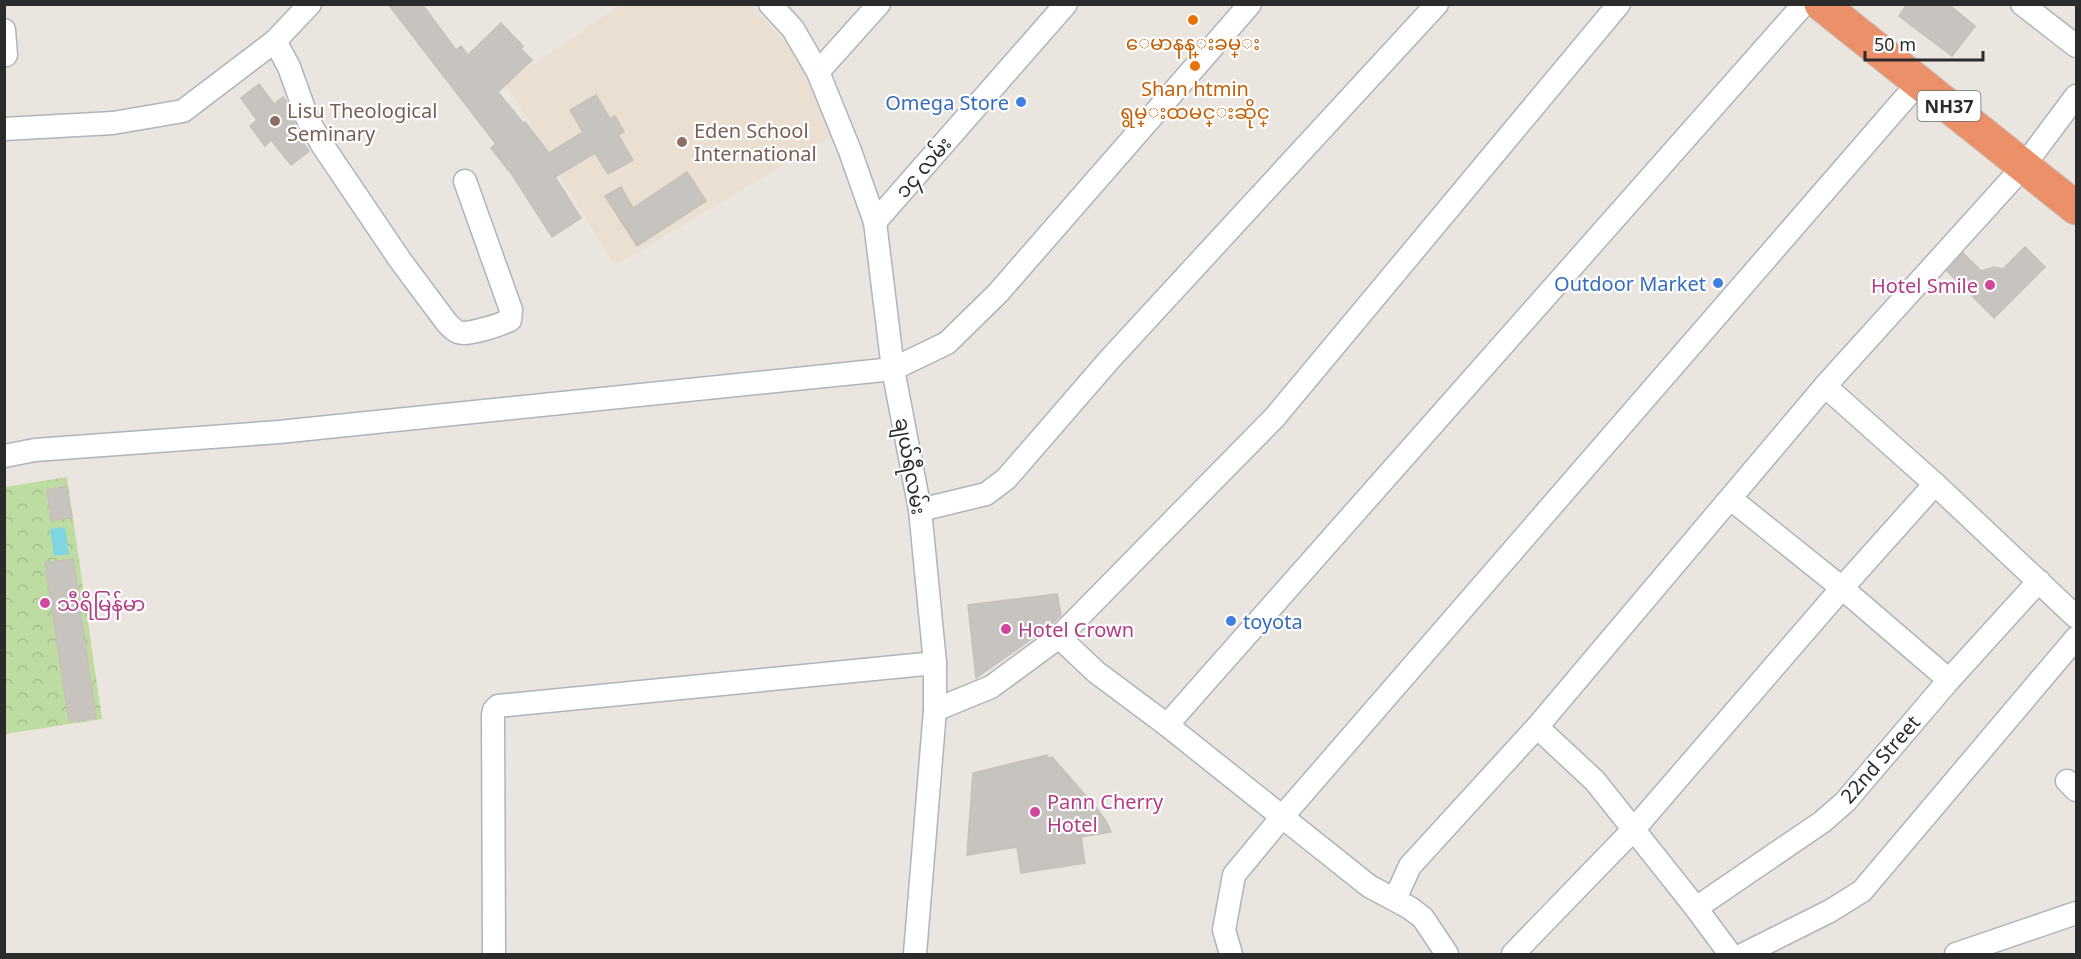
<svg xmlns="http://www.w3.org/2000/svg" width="2081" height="959" viewBox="0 0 2081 959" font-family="'Noto Sans','Noto Sans Myanmar',sans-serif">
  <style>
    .education { fill: #ebdfd1 }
    .park { fill: url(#park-crowns) }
    .water { fill: #7fd5e1 }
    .building { fill: #c7c3be; stroke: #c7c0b9; stroke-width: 1.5 }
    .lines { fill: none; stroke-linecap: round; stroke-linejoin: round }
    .minor-casing { stroke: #b0b3ba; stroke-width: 25 }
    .highway-casing { stroke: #c4c4c4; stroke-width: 35 }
    .minor { stroke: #fff; stroke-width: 22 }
    .highway { stroke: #ec906a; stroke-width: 33 }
    .food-dot { fill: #e8710a; stroke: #fff; stroke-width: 2 }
    .shop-dot { fill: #3f7fe0; stroke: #fff; stroke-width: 2 }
    .education-dot { fill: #8d6e63; stroke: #fff; stroke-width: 2 }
    .hotel-dot { fill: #d1479c; stroke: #fff; stroke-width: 2 }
    .labels { text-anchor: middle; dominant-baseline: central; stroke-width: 4.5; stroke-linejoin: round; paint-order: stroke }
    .shield { fill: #fff; stroke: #6b6b6b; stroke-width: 1.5 }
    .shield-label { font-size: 18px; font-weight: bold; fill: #2b2b2b }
    .food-label { font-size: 20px; fill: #c56008; stroke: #fff }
    .shop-label { font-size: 20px; fill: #366cbe; stroke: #fff; text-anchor: end }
    .education-label { font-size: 20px; fill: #785e54; stroke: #fff; text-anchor: start }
    .street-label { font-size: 20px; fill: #2b2b2b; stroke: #fff }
    .hotel-label { font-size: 20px; fill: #b23c85; stroke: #fff; text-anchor: start }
  </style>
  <defs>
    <pattern id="park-crowns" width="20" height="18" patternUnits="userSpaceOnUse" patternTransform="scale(1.5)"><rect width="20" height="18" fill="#bedca2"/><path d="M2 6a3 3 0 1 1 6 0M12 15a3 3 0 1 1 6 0" fill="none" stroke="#a3bd8c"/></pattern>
  </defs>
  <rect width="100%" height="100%" fill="#ebe5df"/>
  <path class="education" d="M620,5H751L798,56L819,90L833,135L615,266L547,155V148L505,84Z"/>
  <path class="park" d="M67,477L102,719L5,734V487Z"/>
  <path class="water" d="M65,527L69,554L54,556L50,529Z"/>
  <g class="building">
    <path d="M388,4H422L456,50L461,46L468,55L501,23L523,46L521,49L532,60L498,92L523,123L525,122L549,153L583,132L570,110L596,95L610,119L615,116L624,132L618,135L633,160L608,174L595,153L555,177L581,218L552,237L513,176L491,148L496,144Z"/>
    <path d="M1907,4H1948L1975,26L1952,56L1899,16Z"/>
    <path d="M259,84L274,104L283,97L288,103L295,124L291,127L309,151L291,165L271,140L265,146L250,126L257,120L241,98Z"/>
    <path d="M687,172L706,201L637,246L605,196L621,187L633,208Z"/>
    <path d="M2025,247L2045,267L1994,318L1947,271L1963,253L1981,271L1994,267L2003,269Z"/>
    <path d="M66,486L72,517L51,521L47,490Z"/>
    <path d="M73,559L96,718L69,722L45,563Z"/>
    <path d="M1057,594L1061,615L1050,626L976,678L968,605Z"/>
    <path d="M1047,755L1049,759L1052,757L1094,805L1106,821L1111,832L1081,837L1085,863L1021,873L1017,847L967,855L973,773Z"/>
  </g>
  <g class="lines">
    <g class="minor-casing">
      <g id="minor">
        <path d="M770,4L793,29L818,72L850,151L875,222L893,369L920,510L935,663V710L915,954"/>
        <path d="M2022,4L2076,46"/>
        <path d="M4,30L6,55"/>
        <path d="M275,41L289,67L308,120L323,146L400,260L447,323C452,328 456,333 463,333C474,333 500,325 510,320L511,310L465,181"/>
        <path d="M818,72L879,4"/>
        <path d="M4,129L113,123L183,111L275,41L310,4"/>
        <path d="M875,222L1066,4"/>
        <path d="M1825,386L1935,484L2076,617"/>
        <path d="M4,456L35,450L279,432L893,369L947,343L998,293L1250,4"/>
        <path d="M1731,499L1842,588L1949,680"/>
        <path d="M920,510L986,494L1006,479L1110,359L1437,4"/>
        <path d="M1059,637L1275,417L1619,4"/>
        <path d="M935,710L991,687L1059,637L1096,672L1167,725L1369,886L1410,908L1423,918L1447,954"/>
        <path d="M1167,725L1804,4"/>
        <path d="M1537,727L1595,781L1696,908L1730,954"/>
        <path d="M2067,781L2076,790"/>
        <path d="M1395,899L1410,866L1537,727L1825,386L2023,167L2076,96"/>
        <path d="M1696,908L1822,822L1845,802L1949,680L2039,581"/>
        <path d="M494,954L493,715L494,710L498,706L935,663"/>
        <path d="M1231,954L1224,930L1234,875L1282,817L1919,82"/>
        <path d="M1513,954L1634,829L1842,588L1935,484"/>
        <path d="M1744,954L1830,911L1862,891L2076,638"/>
        <path d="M1956,954L2076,913"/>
      </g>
    </g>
    <g class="highway-casing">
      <path id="highway" d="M1821,4L2076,208"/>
    </g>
    <use href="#minor" class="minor"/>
    <use href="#highway" class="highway"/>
  </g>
  <g class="food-dot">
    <circle cx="1193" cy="20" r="6"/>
    <circle cx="1195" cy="66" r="6"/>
  </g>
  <g class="shop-dot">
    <circle cx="1021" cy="102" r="6"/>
    <circle cx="1718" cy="283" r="6"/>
    <circle cx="1231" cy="621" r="6"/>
  </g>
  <g class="education-dot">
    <circle cx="275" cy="121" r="6"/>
    <circle cx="682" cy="142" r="6"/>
  </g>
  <g class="hotel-dot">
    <circle cx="1990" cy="285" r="6"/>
    <circle cx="45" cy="603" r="6"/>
    <circle cx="1006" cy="629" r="6"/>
    <circle cx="1035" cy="812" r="6"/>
  </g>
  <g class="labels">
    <rect class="shield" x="1917.5" y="91" width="63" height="30" rx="4.5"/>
    <g class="shield-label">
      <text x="1949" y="106">NH37</text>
    </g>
    <g class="food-label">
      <text x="1193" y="42">ေမာနန္းခမ္း</text>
      <text x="1195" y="88">Shan htmin<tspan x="1195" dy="23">ရွမ္းထမင္းဆိုင္</tspan></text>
    </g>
    <g class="shop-label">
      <text x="1009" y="102">Omega Store</text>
      <text x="1706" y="283">Outdoor Market</text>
      <text x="1243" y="621" text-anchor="start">toyota</text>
    </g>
    <g class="education-label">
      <text x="287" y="110">Lisu Theological<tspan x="287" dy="23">Seminary</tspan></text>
      <text x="694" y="130">Eden School<tspan x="694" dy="23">International</tspan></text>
    </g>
    <g class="street-label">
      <text transform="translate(923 167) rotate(-49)">၁၄ လမ်း</text>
      <text transform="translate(911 466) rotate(80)">ချယ်ရီလမ်း</text>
      <text transform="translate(1880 759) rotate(-49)">22nd Street</text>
    </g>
    <g class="hotel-label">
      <text x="1978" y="285" text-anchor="end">Hotel Smile</text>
      <text x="57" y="603">သီရိမြန်မာ</text>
      <text x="1018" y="629">Hotel Crown</text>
      <text x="1047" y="801">Pann Cherry<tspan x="1047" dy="23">Hotel</tspan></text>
    </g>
  </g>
  <rect width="2081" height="959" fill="none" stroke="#2b2b2b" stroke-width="12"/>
  <path d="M1865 51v9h118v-9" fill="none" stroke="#2b2b2b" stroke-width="3"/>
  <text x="1874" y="51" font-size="18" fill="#2b2b2b" stroke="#ffffff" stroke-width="4.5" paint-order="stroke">50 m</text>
</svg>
